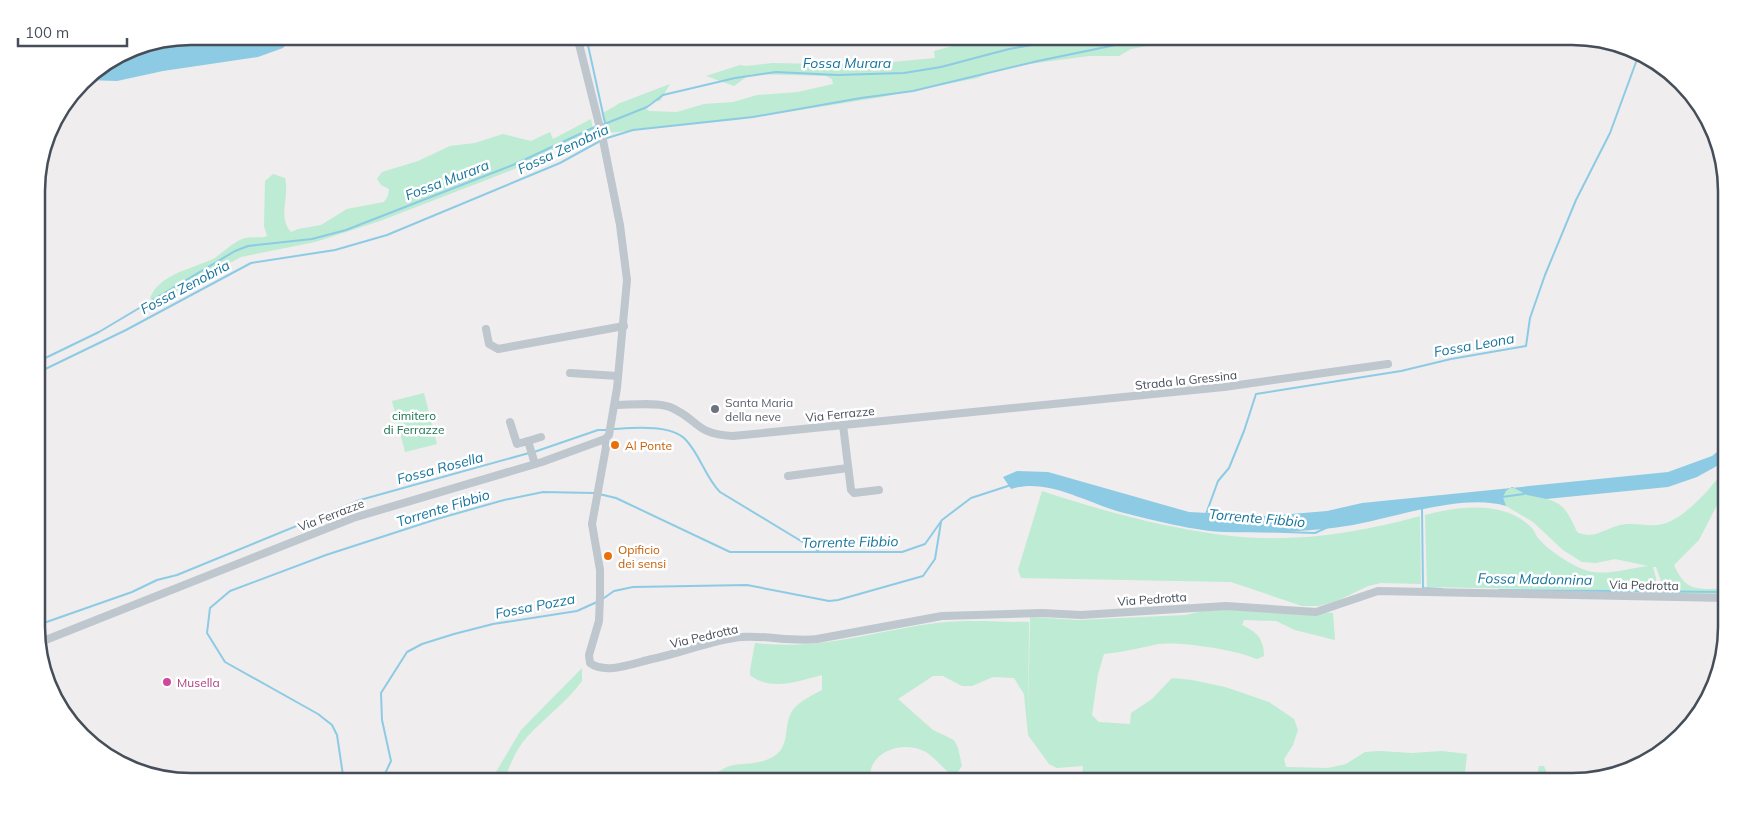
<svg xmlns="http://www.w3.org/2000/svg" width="1763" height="818" viewBox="0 0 1763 818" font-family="Mulish,sans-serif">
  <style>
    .green { fill: #bdebd3 }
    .water { fill: #8dcbe5 }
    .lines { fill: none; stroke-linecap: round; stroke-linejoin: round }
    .stream { stroke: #8dcbe5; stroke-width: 2 }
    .minor { stroke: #bec6ce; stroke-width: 8 }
    .worship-dot { fill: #6b7280; stroke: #fff; stroke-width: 2 }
    .food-dot { fill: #e8710a; stroke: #fff; stroke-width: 2 }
    .hotel-dot { fill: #d1479c; stroke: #fff; stroke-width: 2 }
    .labels { text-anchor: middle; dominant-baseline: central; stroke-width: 5; stroke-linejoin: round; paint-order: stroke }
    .street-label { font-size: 12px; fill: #464e59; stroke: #fff }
    .worship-label { font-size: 12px; fill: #5b616d; stroke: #fff; text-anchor: start }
    .park-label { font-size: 12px; fill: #1c7551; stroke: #fff }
    .food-label { font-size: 12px; fill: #c56008; stroke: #fff; text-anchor: start }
    .hotel-label { font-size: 12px; fill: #b23c85; stroke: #fff; text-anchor: start }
    .water-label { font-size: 14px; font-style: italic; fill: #15749d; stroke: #fff }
    .rim { fill: none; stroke: #464e59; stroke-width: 2.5 }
  </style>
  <rect width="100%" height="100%" fill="#efeded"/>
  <g class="green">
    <path d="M989,36H1197L1168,45L1158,44L1131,49L1119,56H1089L1029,64L994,71L977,78L882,97L736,120L608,133L603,113L620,103L670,84L660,101L651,102L645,108L649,111L677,112L704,104L733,102L757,95L798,92L833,84L832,79L826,76L754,74L749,75L734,86L706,76L740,65L746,66L772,63L860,65L935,58L934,51Z"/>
    <path d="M591,119L593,130L512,170L380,221L315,242L241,257L155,302L150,298C160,274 191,269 213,259C223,253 234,241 245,238C253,236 259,239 267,236L264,226L265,181L273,174L285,178C290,197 277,216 291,232L298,229L321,225L347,209L384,202L388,196L389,189L381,185L377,179L382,172L418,161L450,146L475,143L503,134L531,141L550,132L553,139Z"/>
    <path d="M424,393L437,444L405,452L392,401Z"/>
    <path d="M1726,474L1718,503L1699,540L1674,565C1687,594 1698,588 1727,589V595H1662L1663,586L1656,567H1653L1656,578V591L1427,587L1425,515C1459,506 1503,500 1531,527C1534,530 1535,533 1537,537C1549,551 1570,565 1588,571C1607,576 1629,568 1648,566L1615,559L1596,563L1582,562L1563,550L1533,522L1506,506L1503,497L1506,491L1512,487C1547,508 1558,486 1577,532C1593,540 1602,530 1617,526C1632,521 1648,528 1663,524C1683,519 1709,491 1720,475Z"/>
    <path d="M1042,491C1102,511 1169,529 1231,536C1294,543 1360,533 1420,516L1421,584L1381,583L1368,586L1337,601L1319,606H1302L1231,582L1021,578L1018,570Z"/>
    <path d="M1244,606L1333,613L1335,640L1295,630L1276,621L1244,620L1242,625C1257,632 1264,639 1264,656L1257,659C1237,650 1180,641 1158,644C1140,648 1123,652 1104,654L1098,674L1092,715L1099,722L1130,724L1131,713L1152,699L1172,678L1192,680L1225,687L1269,702L1294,719L1298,730L1293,745L1284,759L1286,767L1328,768L1346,764L1365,752L1379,751L1412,753L1442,751L1467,754L1464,781L1081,782L1083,766L1057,768L1049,764L1028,735L1024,694L1014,678L993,677L972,686H962L943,676H933L898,699L933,730L954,740L958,748L962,766L955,776C944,771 937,759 926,752C908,742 881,747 872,766C870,771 870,777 869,782H708C730,755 747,770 771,758C791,748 783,729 791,713C797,702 811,696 822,690V675C797,681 772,692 750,675V670L755,643C819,651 874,631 937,623C967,619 998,622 1029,622L1028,724L1030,617L1078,620L1165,616L1186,615L1219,607Z"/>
    <path d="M582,668V681C566,703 545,717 527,737C516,749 509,766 504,782H490L521,730Z"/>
    <path d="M1539,766H1544L1550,781H1536Z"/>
  </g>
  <g class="water">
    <path d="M191,36H293L283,48L258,57L163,71L117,81L85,80L89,75L132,48Z"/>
    <path d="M1726,445V461L1697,477L1668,487L1546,499L1527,495L1512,487L1506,491L1503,497L1506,506C1465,493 1396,517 1353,525C1312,532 1267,533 1224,532C1195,531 1152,520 1124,513C1088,504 1048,477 1011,489L1003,477L1017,471L1048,472L1189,512L1266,516L1327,511L1362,503L1668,472L1712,456Z"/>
  </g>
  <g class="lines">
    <g class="stream">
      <path d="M586,36L605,123"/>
      <path d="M602,125L647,107L663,95L735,78L776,72L837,75L904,73L941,67L1009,49L1085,36"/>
      <path d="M604,139L633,130L753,117L861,98L913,91L1038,61L1159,36"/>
      <path d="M37,362L99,332L235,251L248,246L312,239L346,230L513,165L597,126"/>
      <path d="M37,373L126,330L251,263L335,250L387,235L560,163L600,141"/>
      <path d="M613,429C632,428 670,424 685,439C700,454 705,477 720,492L801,541L813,546L819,552"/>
      <path d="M534,452L598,430H608"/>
      <path d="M599,494L616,498L730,552H902L925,544L942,520L971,498L1011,485"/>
      <path d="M1502,497L1524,494"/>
      <path d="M1422,509L1423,588L1442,589"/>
      <path d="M1206,514L1218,481L1229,468L1244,431L1256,394L1401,371L1451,359L1526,346L1530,318L1545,275L1576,200L1610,133L1639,54"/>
      <path d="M1252,531L1315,533L1328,527"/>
      <path d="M1499,590L1727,592"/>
      <path d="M604,598L614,591L633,587L747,585L829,601L838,600L923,576L935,559L941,522"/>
      <path d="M38,625L132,592L157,580L177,575L360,500L529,453"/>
      <path d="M344,782L337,735L332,725L318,714L225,662L207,633L210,608L230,591L326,555L437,519L504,500L543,492L594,493"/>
      <path d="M381,782L391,761L382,720L381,693L407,652L422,644L454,634L493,624L577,611L597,602"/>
    </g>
    <g class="minor">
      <path d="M486,329L489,344L498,349L624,326"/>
      <path d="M570,373L618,376"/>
      <path d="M615,405C629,405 658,402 670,407C700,420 694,434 733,436L1224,387L1388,364"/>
      <path d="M510,422L517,444L528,441L535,464"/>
      <path d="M843,425L851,490L854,493L879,490"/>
      <path d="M605,439L606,447L592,524L600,570V596L599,621L589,655L590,663C606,675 634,663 652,659C682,653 711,640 741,637C766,635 791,642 817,639L942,616L1042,613L1081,615L1226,606L1316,612L1378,591L1727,598"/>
      <path d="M528,441L541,437"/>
      <path d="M788,476L848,468"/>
      <path d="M38,643L353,518L542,462L605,439L609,435L617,388L627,280L620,225L603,140L577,36"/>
    </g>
  </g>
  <circle class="worship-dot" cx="715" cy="409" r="5"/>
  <g class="food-dot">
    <circle cx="615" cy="445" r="5"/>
    <circle cx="608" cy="556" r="5"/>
  </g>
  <circle class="hotel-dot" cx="167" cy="682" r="5"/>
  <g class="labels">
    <g class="street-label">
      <text transform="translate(1186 380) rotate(-6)">Strada la Gressina</text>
      <text transform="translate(840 414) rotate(-6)">Via Ferrazze</text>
      <text transform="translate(331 515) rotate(-21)">Via Ferrazze</text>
      <text transform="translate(1644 585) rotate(1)">Via Pedrotta</text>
      <text transform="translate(1152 599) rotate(-4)">Via Pedrotta</text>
      <text transform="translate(704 636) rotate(-13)">Via Pedrotta</text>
    </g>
    <g class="worship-label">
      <text x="725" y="402">Santa Maria<tspan x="725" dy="14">della neve</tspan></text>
    </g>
    <g class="park-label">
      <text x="414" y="415">cimitero<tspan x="414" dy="14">di Ferrazze</tspan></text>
    </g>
    <g class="food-label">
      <text x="625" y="445">Al Ponte</text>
      <text x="618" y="549">Opificio<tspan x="618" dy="14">dei sensi</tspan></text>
    </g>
    <g class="hotel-label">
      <text x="177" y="682">Musella</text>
    </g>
    <g class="water-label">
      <text x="847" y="63">Fossa Murara</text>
      <text transform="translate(563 149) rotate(-25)">Fossa Zenobria</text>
      <text transform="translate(447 180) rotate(-21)">Fossa Murara</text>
      <text transform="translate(185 287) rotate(-28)">Fossa Zenobria</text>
      <text transform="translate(1474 345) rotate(-10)">Fossa Leona</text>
      <text transform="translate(440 468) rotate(-15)">Fossa Rosella</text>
      <text transform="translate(443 508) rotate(-17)">Torrente Fibbio</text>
      <text transform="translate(1257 518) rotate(5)">Torrente Fibbio</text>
      <text transform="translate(850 542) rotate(-1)">Torrente Fibbio</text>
      <text transform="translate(1535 579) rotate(1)">Fossa Madonnina</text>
      <text transform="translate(535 606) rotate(-11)">Fossa Pozza</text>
    </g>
  </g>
  <path d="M0 0H1763V818H0ZM191 45H1572A146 146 0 0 1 1718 191V627A146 146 0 0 1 1572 773H191A146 146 0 0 1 45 627V191A146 146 0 0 1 191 45Z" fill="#fff" fill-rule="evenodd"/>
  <path class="rim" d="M191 45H1572A146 146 0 0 1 1718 191V627A146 146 0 0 1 1572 773H191A146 146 0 0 1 45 627V191A146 146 0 0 1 191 45Z"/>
  <path d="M18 38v8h109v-8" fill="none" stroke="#464e59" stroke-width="2.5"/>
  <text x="25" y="38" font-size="15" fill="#464e59" stroke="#ffffff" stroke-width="4" paint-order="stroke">100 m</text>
</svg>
